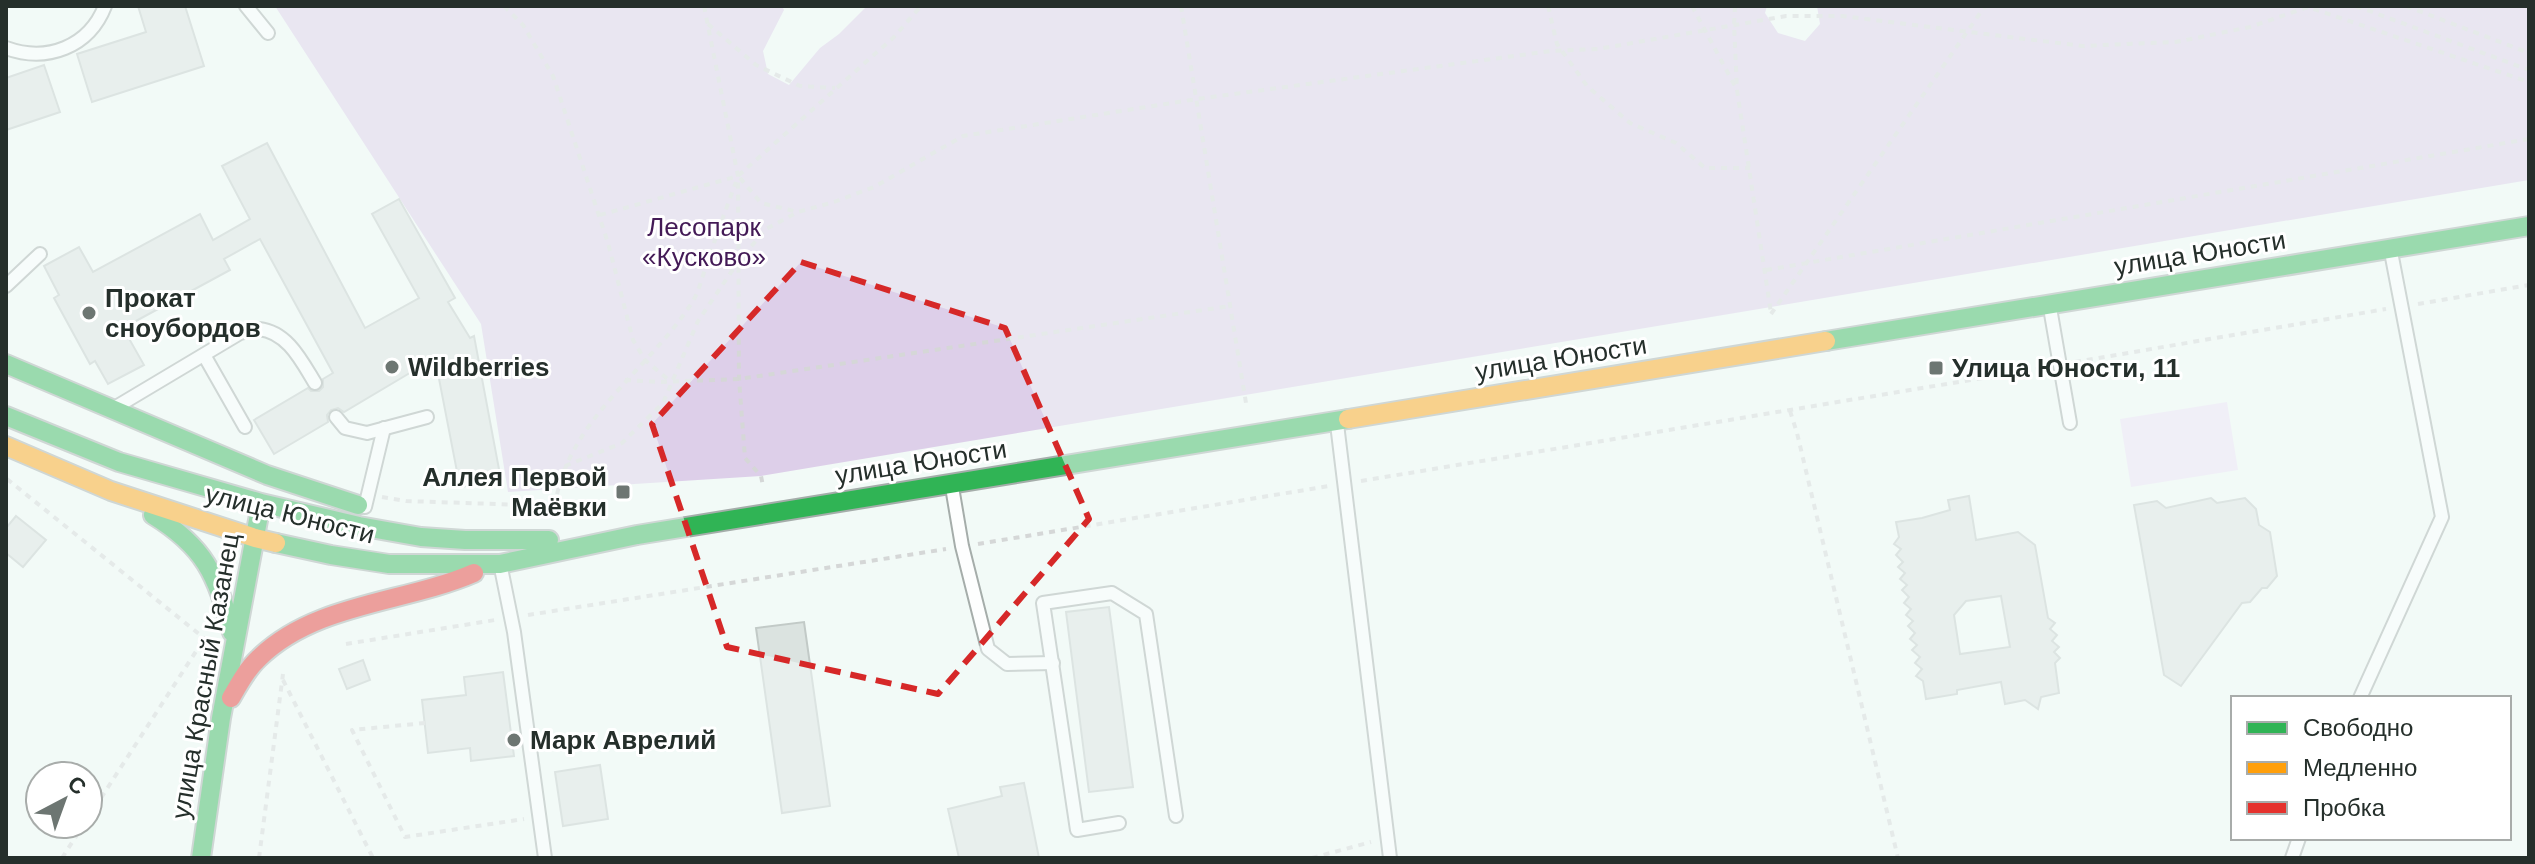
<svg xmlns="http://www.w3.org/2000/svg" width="2535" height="864" viewBox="0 0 2535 864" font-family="Arial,sans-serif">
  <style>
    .green { fill: #ede3f6 }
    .forest { fill: #ddcfe9 }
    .building { fill: #dbe3e0; stroke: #c2cac7; stroke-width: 2; fill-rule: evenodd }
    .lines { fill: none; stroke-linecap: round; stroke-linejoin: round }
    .lane-casing { stroke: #a5adaa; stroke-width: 16 }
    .fast-casing { stroke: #a5adaa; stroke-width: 22 }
    .slow-casing { stroke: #a5adaa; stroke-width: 22 }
    .jam-casing { stroke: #a5adaa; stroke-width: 22 }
    .path { stroke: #d5d7d7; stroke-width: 4; stroke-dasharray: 6 6; stroke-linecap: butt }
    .lane { stroke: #fdfefe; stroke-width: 12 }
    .fast { stroke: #30b455; stroke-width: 18 }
    .slow { stroke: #ff9f0a; stroke-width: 18 }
    .jam { stroke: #e5322d; stroke-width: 18 }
    .marked { fill: none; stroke: #d62828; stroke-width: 6; stroke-dasharray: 16 10; stroke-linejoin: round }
    .poi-dot { fill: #6d7672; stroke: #fff; stroke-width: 3 }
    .labels { text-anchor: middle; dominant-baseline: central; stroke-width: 6; stroke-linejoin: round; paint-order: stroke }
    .park-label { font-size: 26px; fill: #431a56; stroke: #fff }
    .street-label { font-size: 26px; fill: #252f2b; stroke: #fff }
    .poi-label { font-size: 26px; font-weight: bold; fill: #252f2b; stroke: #fff; text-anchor: start }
  </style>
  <rect width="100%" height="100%" fill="#f2faf7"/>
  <path class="green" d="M2227,402L2238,470L2131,487L2120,419Z"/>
  <path class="forest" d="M275,6H782L784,10L763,51L768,74L789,85L820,48L839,34L867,6H1767L1765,13L1778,33L1805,41L1820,24L1817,6H2529V180L761,476L508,492L481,324Z"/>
  <g class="building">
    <path d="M138,6H185L204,66L92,102L77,54L146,32Z"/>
    <path d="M44,65L60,112L6,130V78Z"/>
    <path d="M267,143L365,328L419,298L372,214L399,199L455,298L448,302L470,338L474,336L501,480L460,487L435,358L344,412L338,408L331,410L327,415L328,422L274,454L254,420L308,388L311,391H319L323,387V379L333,373L260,239L224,259L230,270L123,328L144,365L108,384L95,361L90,364L54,298L59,295L44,266L79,247L93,272L200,214L213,240L250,219L222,166Z"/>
    <path d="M1969,496L1976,540L2018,532L2035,545L2048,618L2055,623L2050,629L2057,635L2052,641L2059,647L2054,652L2060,658L2055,663L2059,693L2041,697L2038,709L2025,700L2005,704L2001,682L1957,690V694L1926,699L1923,681L1916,676L1922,669L1915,663L1920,657L1912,650L1917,645L1910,639L1915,633L1908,626L1913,621L1906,615L1911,609L1904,603L1909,597L1902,590L1907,585L1900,579L1905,573L1898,567L1903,562L1896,555L1901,549L1894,544L1899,537L1896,522L1922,518L1950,510L1948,500ZM2001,596L2010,647L1960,654L1954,615L1966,601Z"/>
    <path d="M2211,498L2217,503L2245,498L2256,509L2259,525L2270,532L2277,576L2267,588H2262L2250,602L2242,603L2181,686L2164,675L2134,505L2157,501L2166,508Z"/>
    <path d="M16,516L46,540L23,567L6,553V528Z"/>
    <path d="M1109,607L1133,787L1089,792L1066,612Z"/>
    <path d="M804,622L830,806L782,813L756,628Z"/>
    <path d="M363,660L370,680L347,689L339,669Z"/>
    <path d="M503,672L514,756L471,761L470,748L428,753L422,700L466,695L464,677Z"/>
    <path d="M600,765L608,819L563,826L555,772Z"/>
    <path d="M1024,783L1039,858H959L948,809L1002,796L1000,787Z"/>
  </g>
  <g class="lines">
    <g class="lane-casing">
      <g id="lane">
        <path d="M246,6L268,33"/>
        <path d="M6,48C47,63 89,47 105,6"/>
        <path d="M6,286L40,254"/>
        <path d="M2050,308L2070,423"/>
        <path d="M204,355L245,427"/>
        <path d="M116,407L240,333C245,332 254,329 259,329C288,332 302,362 315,383"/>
        <path d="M336,417L345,428L367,433L427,417"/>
        <path d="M1337,424L1390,858"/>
        <path d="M952,487L962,546L988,649L1007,664L1053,663"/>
        <path d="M365,507L384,428"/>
        <path d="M501,568L514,632L545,858"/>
        <path d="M2360,698L2442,517L2391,252"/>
        <path d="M1119,823L1077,830L1043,603L1112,593L1146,614L1176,816"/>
        <path d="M2292,858L2299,838"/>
      </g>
    </g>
    <g class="fast-casing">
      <g id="fast">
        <path d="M1826,341L2529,226"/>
        <path d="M6,364L267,475L358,505"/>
        <path d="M6,416L119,462L261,503L359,526L421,537L465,540H549"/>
        <path d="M153,515C205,547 216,574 232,632"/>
        <path d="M276,543L331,555L389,564H500L637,535L1348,419"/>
        <path d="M201,858L221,718L259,515"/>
      </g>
    </g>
    <g class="slow-casing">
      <g id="slow">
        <path d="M1348,419L1826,341"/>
        <path d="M6,446L111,491L255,538L276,543"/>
      </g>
    </g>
    <g class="jam-casing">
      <path id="jam" d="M231,698C239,684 247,669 259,658C315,603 405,603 474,573"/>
    </g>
    <g class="path">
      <path d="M504,6L523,25L553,76L608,243L633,340L645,360L670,381"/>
      <path d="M704,6L738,176L739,379L745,458L761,476L763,486"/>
      <path d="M1181,6L1246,403"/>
      <path d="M1548,6L1557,44L1587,86L1630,123L1676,143L1705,168H1750"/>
      <path d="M1692,6L1736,88"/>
      <path d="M1735,6L1734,25L1737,90L1771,313"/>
      <path d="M2356,6L2529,70"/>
      <path d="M2406,6L2529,53"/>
      <path d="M708,24L756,65L800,86L835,88"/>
      <path d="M740,178L761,203L798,212"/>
      <path d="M600,215L738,176L894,37L921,6"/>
      <path d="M1766,270L2529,139"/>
      <path d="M2418,304L2529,285"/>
      <path d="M1771,314L1985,6"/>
      <path d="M2075,362L2386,309"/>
      <path d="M625,380L661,382L739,379L1230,306"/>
      <path d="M1790,411L1797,433L1898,858"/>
      <path d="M565,466L622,443L663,403L698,321L738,262L766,229L798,212L834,202L874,187L963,136L1197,99L1551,51L1598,49L1786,16H1842L2082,46L2176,42L2250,27L2308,7L2529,82"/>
      <path d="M7,479L204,638"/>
      <path d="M1361,481L2043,368"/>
      <path d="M382,497L406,501L555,506"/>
      <path d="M555,506C567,420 647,372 691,304C699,293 702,276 707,264C716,236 726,209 736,182"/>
      <path d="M978,544L1329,486"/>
      <path d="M528,615L946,549"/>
      <path d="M346,644L495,620"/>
      <path d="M283,680L373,858"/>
      <path d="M425,723L352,730L405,837L524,819"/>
      <path d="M88,818L204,639"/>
      <path d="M62,858L84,824"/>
      <path d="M259,858L283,674"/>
      <path d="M1312,858L1371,842"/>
    </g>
    <use href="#lane" class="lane"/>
    <use href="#fast" class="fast"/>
    <use href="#slow" class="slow"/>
    <use href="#jam" class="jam"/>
  </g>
  <path d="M0 0H2535V864H0ZM801,262L1005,328L1089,519L938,694L727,647L652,424Z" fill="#f2faf7" fill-opacity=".55" fill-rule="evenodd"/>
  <path class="marked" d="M801,262L1005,328L1089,519L938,694L727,647L652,424Z"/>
  <g class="poi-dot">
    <circle cx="89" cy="313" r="8"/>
    <circle cx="392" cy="367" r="8"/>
    <rect x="1928" y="360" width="16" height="16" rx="4"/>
    <rect x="615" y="484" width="16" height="16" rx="4"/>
    <circle cx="514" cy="740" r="8"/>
  </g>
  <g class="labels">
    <g class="park-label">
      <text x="704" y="227">Лесопарк<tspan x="704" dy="30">«Кусково»</tspan></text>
    </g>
    <g class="street-label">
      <text transform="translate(2200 253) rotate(-9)">улица Юности</text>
      <text transform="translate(1561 358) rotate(-9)">улица Юности</text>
      <text transform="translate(921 462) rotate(-9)">улица Юности</text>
      <text transform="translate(290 514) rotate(14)">улица Юности</text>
      <text transform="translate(205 676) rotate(-80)">улица Красный Казанец</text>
    </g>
    <g class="poi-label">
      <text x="105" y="298">Прокат<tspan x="105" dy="30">сноубордов</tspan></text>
      <text x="408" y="367">Wildberries</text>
      <text x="1952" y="368">Улица Юности, 11</text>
      <text x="607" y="477" text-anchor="end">Аллея Первой<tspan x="607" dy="30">Маёвки</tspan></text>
      <text x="530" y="740">Марк Аврелий</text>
    </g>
  </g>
  <rect width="2535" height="864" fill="none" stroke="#252f2b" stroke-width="16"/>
  <rect x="2231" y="696" width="280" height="144" fill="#ffffff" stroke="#a8acaa" stroke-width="2"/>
  <rect x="2247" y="722" width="40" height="12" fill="#30b455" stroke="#a8acaa" stroke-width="2"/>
  <text x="2303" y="736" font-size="24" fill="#252f2b">Свободно</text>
  <rect x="2247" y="762" width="40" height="12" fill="#ff9f0a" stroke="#a8acaa" stroke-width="2"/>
  <text x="2303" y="776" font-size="24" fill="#252f2b">Медленно</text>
  <rect x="2247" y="802" width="40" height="12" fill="#e5322d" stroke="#a8acaa" stroke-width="2"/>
  <text x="2303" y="816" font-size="24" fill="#252f2b">Пробка</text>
  <g transform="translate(64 800) rotate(41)"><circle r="38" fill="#ffffff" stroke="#a8acaa" stroke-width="2"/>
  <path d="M0-6L14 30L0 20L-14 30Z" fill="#6d7672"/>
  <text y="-12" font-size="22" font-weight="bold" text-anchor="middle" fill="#252f2b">С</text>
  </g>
</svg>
